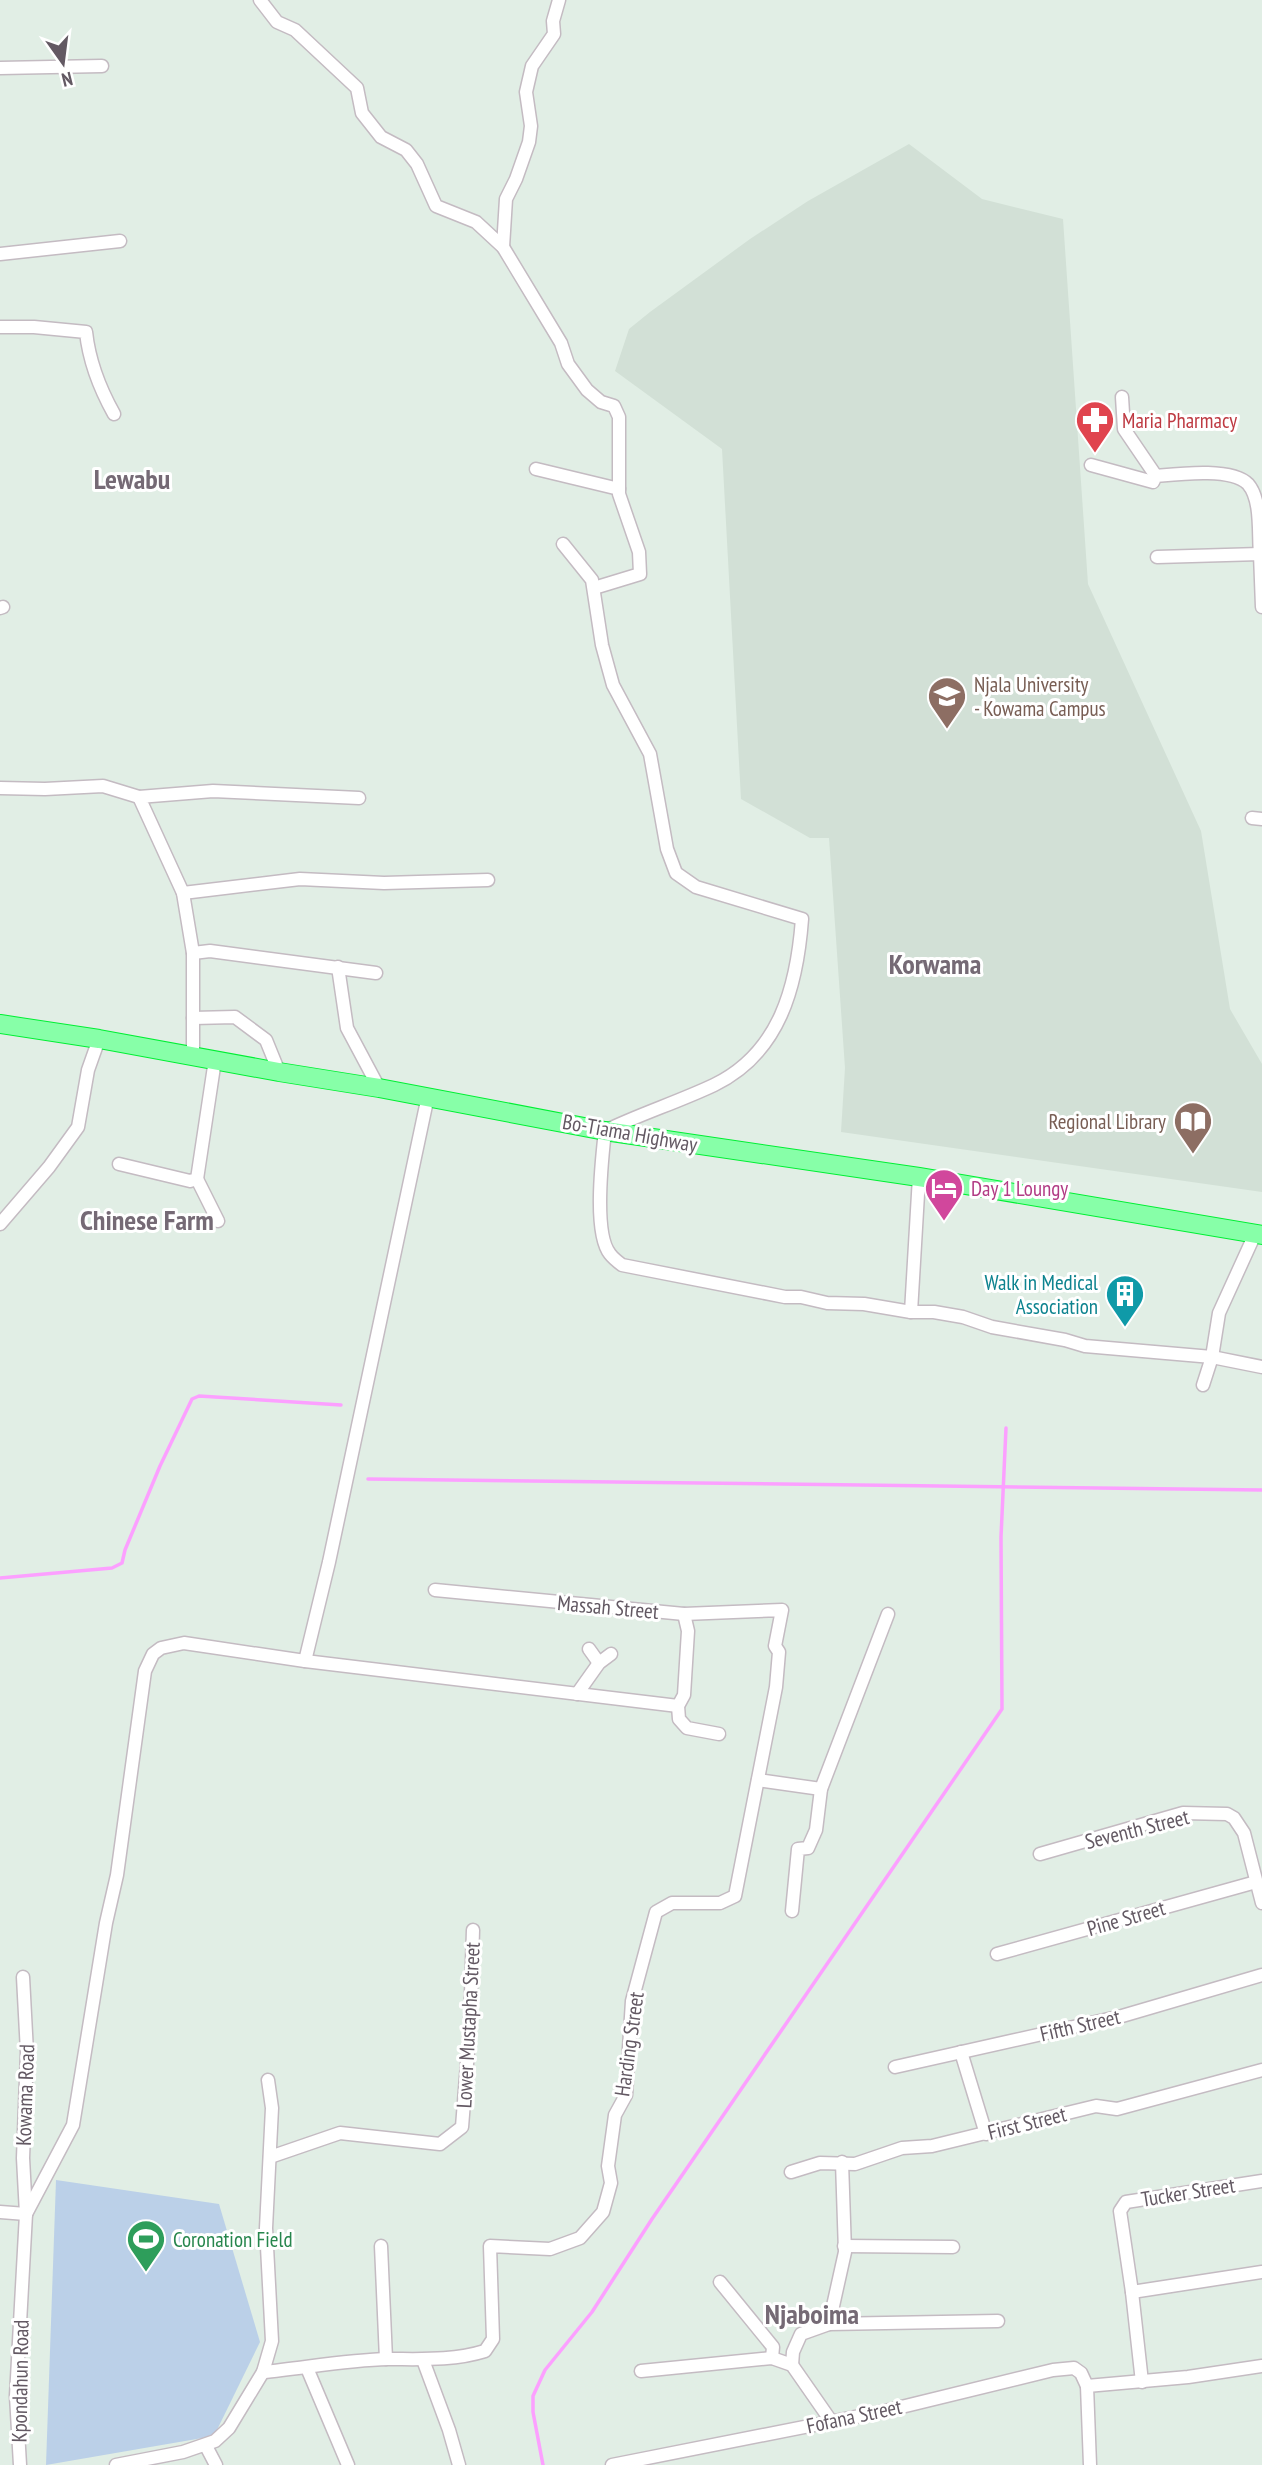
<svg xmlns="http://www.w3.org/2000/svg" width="1262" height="2465" viewBox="0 0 1262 2465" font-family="'PT Sans Narrow',sans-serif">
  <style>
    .education { fill: #d2e0d6 }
    .green { fill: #bbd0e8 }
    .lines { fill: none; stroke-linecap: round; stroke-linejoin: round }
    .stream { stroke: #fca0ff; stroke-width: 3.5 }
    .minor-casing { stroke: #c4bbc2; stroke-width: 15 }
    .highway-casing { stroke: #00ef34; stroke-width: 20 }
    .minor { stroke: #fff; stroke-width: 12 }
    .highway { stroke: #87ffa8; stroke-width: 18 }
    .labels { text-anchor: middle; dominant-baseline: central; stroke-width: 6; stroke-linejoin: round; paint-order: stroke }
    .health-label { font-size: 21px; fill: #be3a42; stroke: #fff; text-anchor: start }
    .education-label { font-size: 21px; fill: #785e54; stroke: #fff; text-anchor: start }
    .street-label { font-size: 21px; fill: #635963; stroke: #fff }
    .hotel-label { font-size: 21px; fill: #b23c85; stroke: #fff; text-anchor: start }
    .culture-label { font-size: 21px; fill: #0d838f; stroke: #fff; text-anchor: end }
    .leisure-label { font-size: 21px; fill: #27864d; stroke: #fff; text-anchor: start }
    .district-label { font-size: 28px; font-weight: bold; fill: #756a75; stroke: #fff }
  </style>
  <rect width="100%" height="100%" fill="#e1eee5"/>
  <path class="education" d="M909,144L982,199L1063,219L1088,584L1201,831L1230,1009L1262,1064V1192L841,1132L845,1068L829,838H810L741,799L722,449L615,371L629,329L650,312L750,239L808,201Z"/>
  <path class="green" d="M56,2180L219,2204L260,2342L214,2436L46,2465Z"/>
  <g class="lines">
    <g class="stream">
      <path d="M368,1479L1262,1490"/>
      <path d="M0,1578L112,1568L122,1563L125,1550L160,1466L192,1399L199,1396L341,1405"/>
      <path d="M543,2465L533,2412V2396L545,2370L592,2312L652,2219L1002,1709L1001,1537L1006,1428"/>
    </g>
    <g class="minor-casing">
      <g id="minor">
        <path d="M260,0L277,22L295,30L357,88L362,113L381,137L406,150L417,164L436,206L476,222L503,247L561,343L568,364L587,390L601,402L614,406L619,417V494L639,552L640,574L594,588"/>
        <path d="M0,68L102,66"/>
        <path d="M503,247L506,199L516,179L529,142L531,126L526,92L532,66L554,34L553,21L559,0"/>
        <path d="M0,254L120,241"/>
        <path d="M0,327H34L86,332C89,360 100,389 114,414"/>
        <path d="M1122,397L1124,429L1156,476"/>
        <path d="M1091,465L1153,482L1156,476C1177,474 1232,467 1248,484C1262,500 1258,534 1260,554H1262"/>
        <path d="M536,469L619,489"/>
        <path d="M563,544L592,580L602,645L613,685L650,754L667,849L676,873L696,887L802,919C797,986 780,1053 714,1085C678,1102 640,1114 605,1131C602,1158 593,1233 610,1254C613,1258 618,1262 622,1265L785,1297H801L827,1303L864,1304L911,1312"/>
        <path d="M1157,557L1260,554L1262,607"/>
        <path d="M0,608L3,607"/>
        <path d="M0,788L45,789L103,786L139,797"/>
        <path d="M1252,818L1262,819"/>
        <path d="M183,893L300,879L384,883L488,880"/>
        <path d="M193,953L210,951L376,973"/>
        <path d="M338,967L347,1028L379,1088"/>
        <path d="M193,1018L235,1017L266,1040L279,1072"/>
        <path d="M193,1057V953L183,893L139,797L213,791L359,798"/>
        <path d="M119,1164L190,1181L197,1179L215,1060"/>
        <path d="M919,1177L911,1312H934L963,1317L992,1327L1065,1340L1085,1346L1212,1357L1262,1367"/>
        <path d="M197,1179L218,1221"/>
        <path d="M0,1224L49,1167L78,1127L88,1070L99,1039"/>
        <path d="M1203,1385L1212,1357L1219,1313L1255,1234"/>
        <path d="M684,1614L688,1631L684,1695L678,1706L679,1719L687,1728L719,1734"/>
        <path d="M589,1649L599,1663"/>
        <path d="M305,1661L329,1562L428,1096"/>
        <path d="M577,1694L599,1663L611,1654"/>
        <path d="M758,1780L821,1789"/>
        <path d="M1040,1854L1183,1813L1227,1814L1234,1818L1244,1833L1262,1903"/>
        <path d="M792,1911L798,1849L808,1848L816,1830L821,1789L888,1614"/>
        <path d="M997,1954L1256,1882"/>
        <path d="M961,2052L986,2134"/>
        <path d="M895,2067L1122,2016L1262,1975"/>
        <path d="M270,2157L340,2133L440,2144L462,2127L470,2026L473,1930"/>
        <path d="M791,2172L820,2163L855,2164L902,2148L932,2146L1096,2106L1117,2109L1262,2070"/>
        <path d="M0,2212L26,2214"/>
        <path d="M26,2214L73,2125L106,1923L117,1875L145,1671L153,1654L161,1648L184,1643L305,1661L678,1706"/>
        <path d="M381,2246L386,2359"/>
        <path d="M844,2246L953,2247"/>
        <path d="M720,2282L773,2347L772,2358"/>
        <path d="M1132,2292L1262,2272"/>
        <path d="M829,2324L845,2252L842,2162"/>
        <path d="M423,2360L449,2430L459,2465"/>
        <path d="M792,2365L793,2352L801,2334L829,2324L998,2321"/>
        <path d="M307,2368L348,2465"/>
        <path d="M641,2371L772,2358L792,2365L831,2421"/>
        <path d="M263,2372C304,2368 347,2360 388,2359C421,2359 453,2361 485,2351L493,2339L490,2246L550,2249L580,2238L603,2212L611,2183L608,2166L615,2115L626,2095L632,2001L656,1912L672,1903H720L735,1896L776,1687L779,1652L775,1646L782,1610L684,1614L435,1590"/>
        <path d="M1142,2382L1132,2292L1120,2211L1126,2202L1262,2181"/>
        <path d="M206,2446L216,2465"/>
        <path d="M20,2465L16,2396L26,2214L23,2158L27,2052L23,1977"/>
        <path d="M116,2465L183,2452L215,2441L229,2428L263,2372L272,2341L266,2228L272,2108L268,2080"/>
        <path d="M612,2465L885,2411L1053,2370L1074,2368L1081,2373L1087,2386"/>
        <path d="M1090,2465L1087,2386L1188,2377L1262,2366"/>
      </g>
    </g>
    <g class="highway-casing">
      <path id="highway" d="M0,1024L99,1039L279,1072L379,1088L605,1131L919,1177L1262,1235"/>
    </g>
    <use href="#minor" class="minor"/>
    <use href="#highway" class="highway"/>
  </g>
  <defs>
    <g id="pharmacy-pin" transform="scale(2.0125)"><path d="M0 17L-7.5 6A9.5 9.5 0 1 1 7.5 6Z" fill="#e0444e" stroke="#fff"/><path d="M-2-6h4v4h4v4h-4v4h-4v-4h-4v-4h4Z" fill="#fff"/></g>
    <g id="university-pin" transform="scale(2.0125)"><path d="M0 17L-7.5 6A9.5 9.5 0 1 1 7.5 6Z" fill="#8d6e63" stroke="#fff"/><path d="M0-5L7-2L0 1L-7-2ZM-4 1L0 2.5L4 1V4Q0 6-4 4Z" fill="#fff"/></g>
    <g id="library-pin" transform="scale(2.0125)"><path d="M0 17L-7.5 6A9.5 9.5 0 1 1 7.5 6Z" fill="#8d6e63" stroke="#fff"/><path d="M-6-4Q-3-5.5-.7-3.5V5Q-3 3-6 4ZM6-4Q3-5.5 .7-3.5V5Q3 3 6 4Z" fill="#fff"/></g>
    <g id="hotel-pin" transform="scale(2.0125)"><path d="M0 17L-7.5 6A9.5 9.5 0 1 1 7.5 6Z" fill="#d1479c" stroke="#fff"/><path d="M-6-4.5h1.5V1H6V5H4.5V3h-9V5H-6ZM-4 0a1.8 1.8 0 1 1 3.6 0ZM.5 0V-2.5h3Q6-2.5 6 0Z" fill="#fff"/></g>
    <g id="building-pin" transform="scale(2.0125)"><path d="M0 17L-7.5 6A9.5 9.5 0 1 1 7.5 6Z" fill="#0f9aa8" stroke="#fff"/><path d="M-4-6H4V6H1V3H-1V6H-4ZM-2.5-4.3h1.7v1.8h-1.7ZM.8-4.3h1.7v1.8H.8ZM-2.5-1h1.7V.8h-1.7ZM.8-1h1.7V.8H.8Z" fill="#fff"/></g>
    <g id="stadium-pin" transform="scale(2.0125)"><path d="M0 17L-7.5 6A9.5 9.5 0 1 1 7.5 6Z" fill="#2e9e5b" stroke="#fff"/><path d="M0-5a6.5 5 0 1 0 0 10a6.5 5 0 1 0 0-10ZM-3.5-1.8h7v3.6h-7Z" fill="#fff"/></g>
  </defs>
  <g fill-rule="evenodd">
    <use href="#pharmacy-pin" x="1095" y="420"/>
    <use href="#university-pin" x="947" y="696"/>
    <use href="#library-pin" x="1193" y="1121"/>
    <use href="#hotel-pin" x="944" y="1188"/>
    <use href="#building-pin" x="1125" y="1294"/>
    <use href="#stadium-pin" x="146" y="2239"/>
  </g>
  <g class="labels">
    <g class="health-label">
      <text x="1122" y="420">Maria Pharmacy</text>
    </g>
    <g class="education-label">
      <text x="974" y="684">Njala University<tspan x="974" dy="24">- Kowama Campus</tspan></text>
      <text x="1166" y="1121" text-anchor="end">Regional Library</text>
    </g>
    <g class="street-label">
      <text transform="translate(630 1133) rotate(10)">Bo-Tiama Highway</text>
      <text transform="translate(608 1607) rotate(5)">Massah Street</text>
      <text transform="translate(1137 1829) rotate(-14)">Seventh Street</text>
      <text transform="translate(1126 1918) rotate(-16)">Pine Street</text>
      <text transform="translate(468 2025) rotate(-87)">Lower Mustapha Street</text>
      <text transform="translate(1080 2025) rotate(-13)">Fifth Street</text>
      <text transform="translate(629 2044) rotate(-82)">Harding Street</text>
      <text transform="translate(25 2095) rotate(-88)">Kowama Road</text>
      <text transform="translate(1027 2123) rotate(-14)">First Street</text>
      <text transform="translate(1188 2192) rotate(-9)">Tucker Street</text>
      <text transform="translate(20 2381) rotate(-89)">Kpondahun Road</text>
      <text transform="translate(854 2416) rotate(-12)">Fofana Street</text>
    </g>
    <g class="hotel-label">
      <text x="971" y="1188">Day 1 Loungy</text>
    </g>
    <g class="culture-label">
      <text x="1098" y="1282">Walk in Medical<tspan x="1098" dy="24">Association</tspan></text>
    </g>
    <g class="leisure-label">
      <text x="173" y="2239">Coronation Field</text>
    </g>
    <g class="district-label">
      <text x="132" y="478">Lewabu</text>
      <text x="935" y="963">Korwama</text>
      <text x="147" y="1219">Chinese Farm</text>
      <text x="812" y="2313">Njaboima</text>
    </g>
  </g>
  <g transform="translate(63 63) rotate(166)" stroke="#ffffff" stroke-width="5" paint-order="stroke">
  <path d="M0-5L12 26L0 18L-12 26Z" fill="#635963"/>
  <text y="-10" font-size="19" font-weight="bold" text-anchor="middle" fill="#635963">N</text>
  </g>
</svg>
